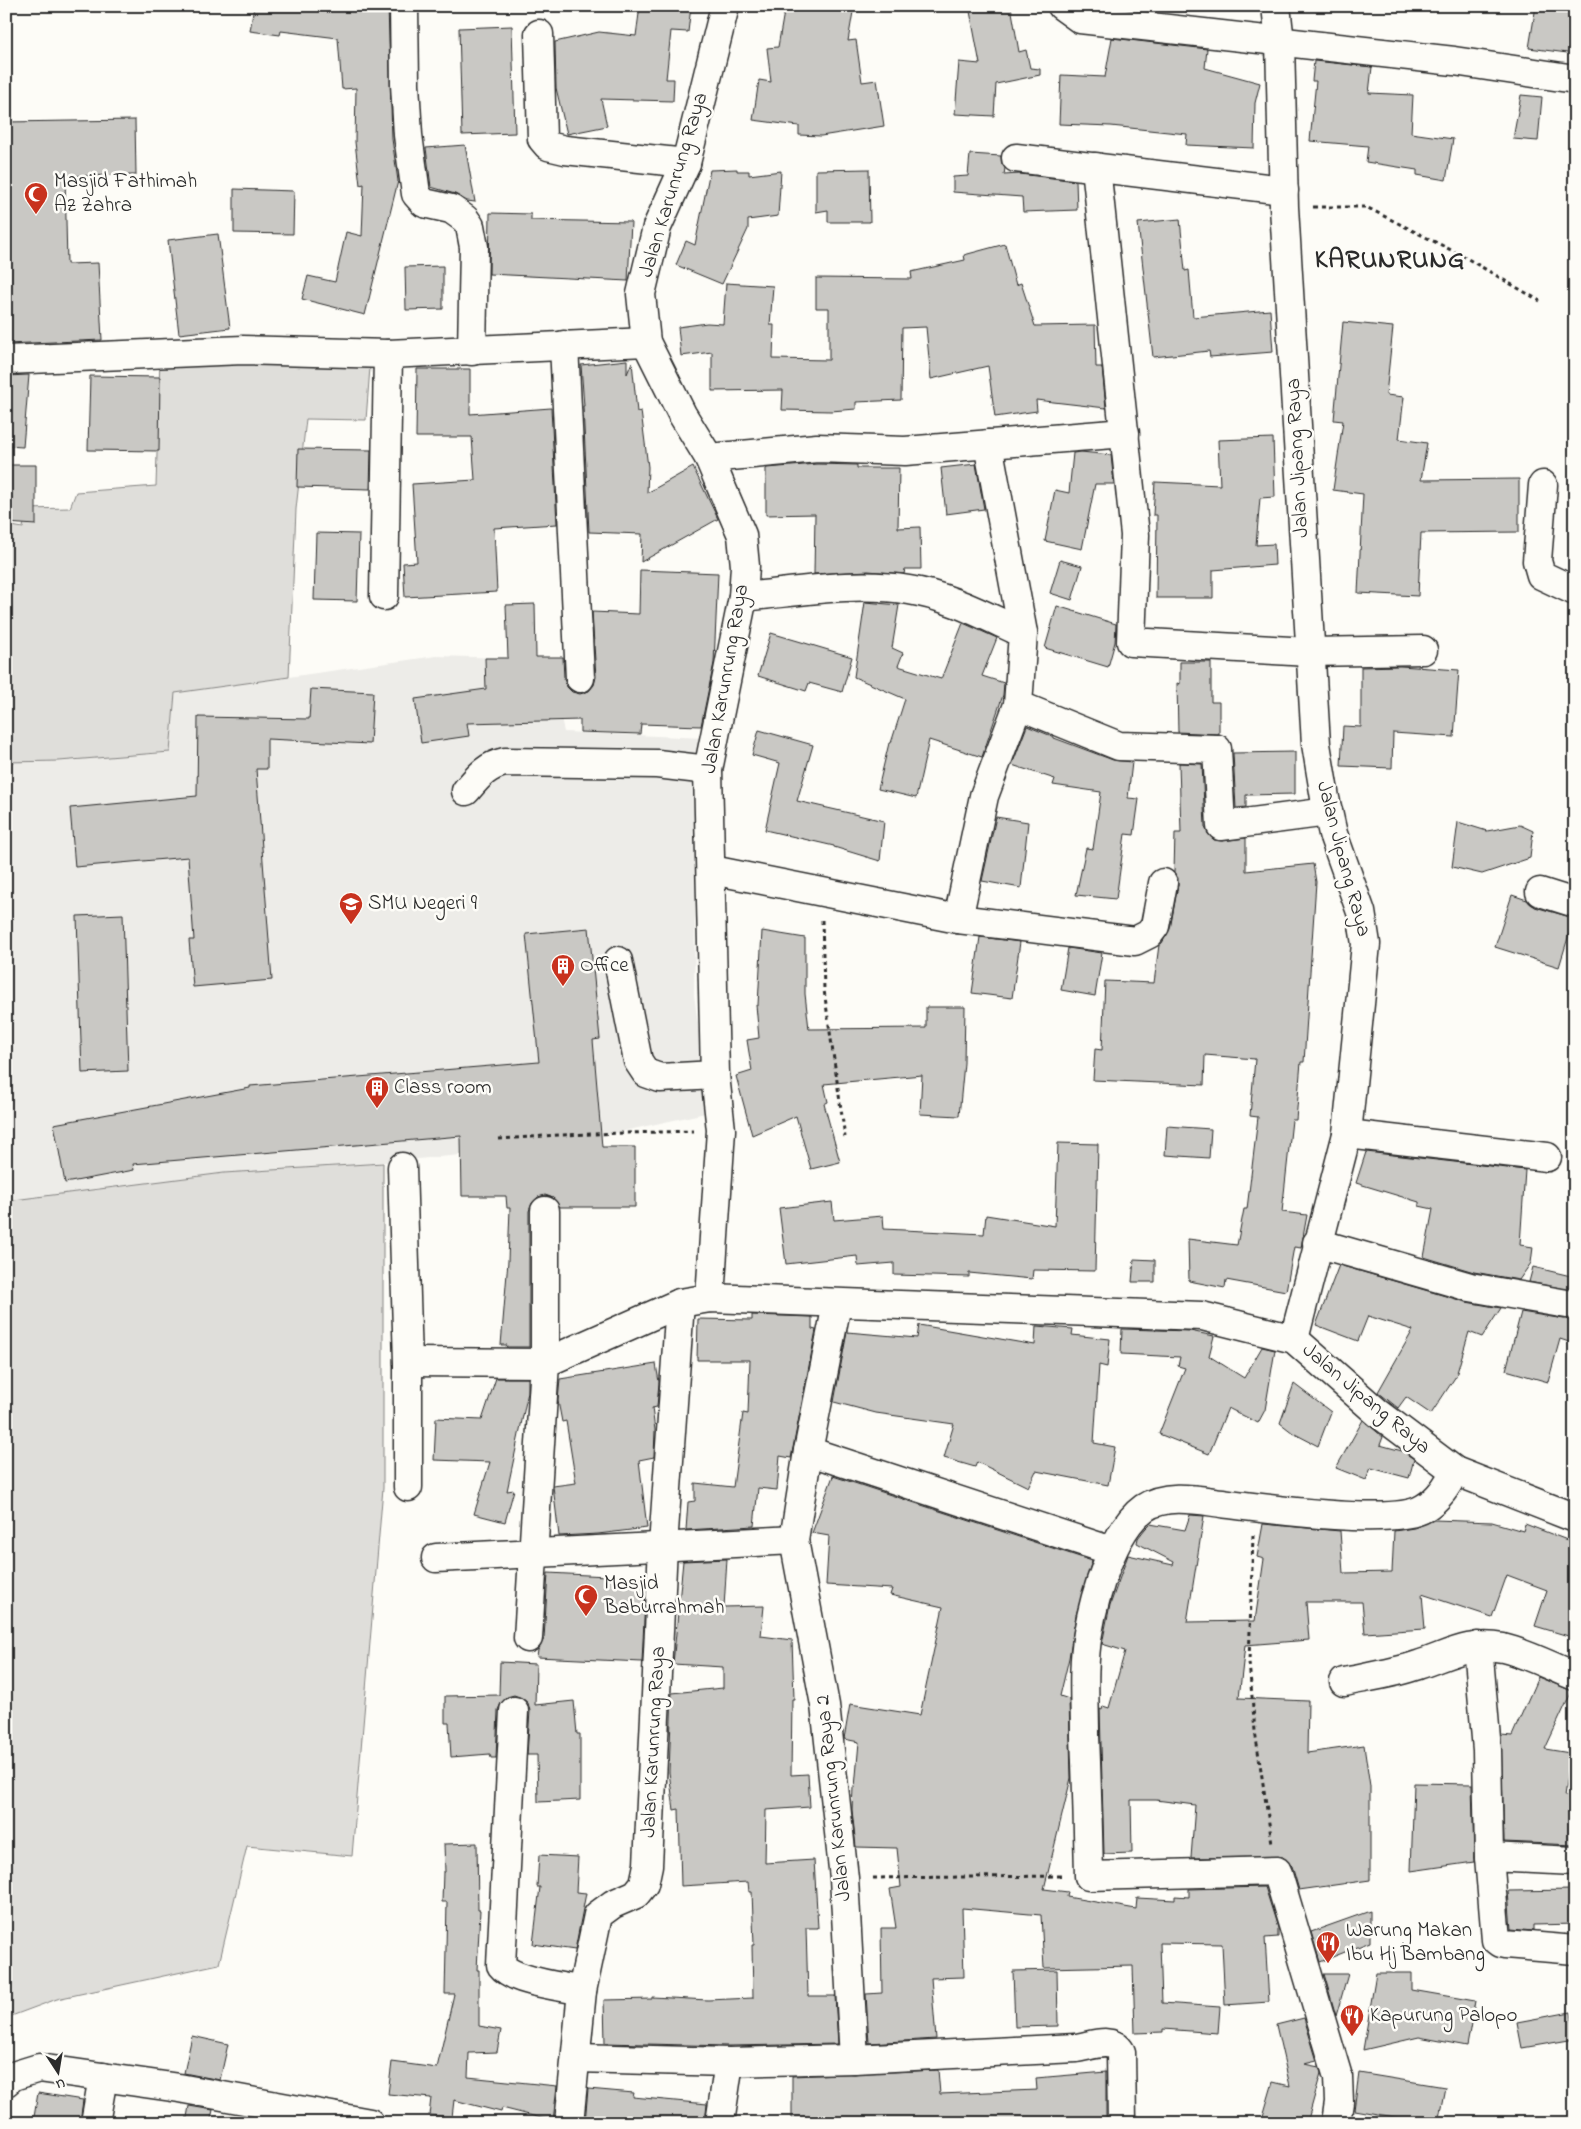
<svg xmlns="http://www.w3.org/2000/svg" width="1581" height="2129" viewBox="0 0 1581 2129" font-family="'Indie Flower',sans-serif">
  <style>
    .built { fill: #edece8 }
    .green { fill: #dfdeda; stroke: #858482 }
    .building { fill: #c9c8c4; stroke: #2b2b2b }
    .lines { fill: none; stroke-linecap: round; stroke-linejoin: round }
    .minor-casing { stroke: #2b2b2b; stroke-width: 31 }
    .path { stroke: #2b2b2b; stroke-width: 3; stroke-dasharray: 4 4; stroke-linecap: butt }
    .minor { stroke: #fdfcf7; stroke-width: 28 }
    .labels { text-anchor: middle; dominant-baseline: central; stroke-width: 5; stroke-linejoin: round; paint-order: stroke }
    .poi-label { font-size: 21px; fill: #2b2b2b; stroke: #fdfcf7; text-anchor: start }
    .street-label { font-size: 21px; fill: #2b2b2b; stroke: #fdfcf7 }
    .district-label { font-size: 26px; font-weight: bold; letter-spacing: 1px; fill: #2b2b2b; stroke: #fdfcf7 }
  </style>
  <rect width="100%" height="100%" fill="#fdfcf7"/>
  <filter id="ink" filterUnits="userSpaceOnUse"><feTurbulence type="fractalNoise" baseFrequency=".02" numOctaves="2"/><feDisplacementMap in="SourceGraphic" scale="10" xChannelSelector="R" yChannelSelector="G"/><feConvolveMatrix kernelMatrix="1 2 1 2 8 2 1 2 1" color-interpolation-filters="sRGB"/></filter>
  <g filter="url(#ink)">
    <path class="built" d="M436,656L507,658L558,657L559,707L564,732L704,738L696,855L694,995L710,1112L606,1135L571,1147L504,1151L364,1164L224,1173L6,1201V762L59,761L170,752L175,693Z"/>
    <g class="green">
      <path d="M371,354L366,420L306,419L296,509L289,677L175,693L170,752L59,761L6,762V525L23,528L26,509L70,508L76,492L156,486L160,357Z"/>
      <path d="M383,1163V1488L352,1856L247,1846L219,1964L57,1999L6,2018V1201L224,1173Z"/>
    </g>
    <g class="building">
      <path d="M254,6H388L392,139L398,181L365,315L302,299L308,276L335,282L346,232L362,236L364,184L360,185L355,142L356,88L342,89L338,38L281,31L280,35L250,31Z"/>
      <path d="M640,6H691L688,32L671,31L666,79H674L673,101L601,99L607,126L567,134L556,88L555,42L599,32L636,36Z"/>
      <path d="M785,6H854L848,41L856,40L862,82L877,80L884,126L821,136L799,135V126L753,120L759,80L771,82L767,48L778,47Z"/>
      <path d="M969,6H1011L1019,52L1026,50L1030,68L1040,69V75L996,84L994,116L955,114L959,62L980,64Z"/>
      <path d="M1536,6H1575V54L1529,48Z"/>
      <path d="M512,26L515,133L462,135L459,28Z"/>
      <path d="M1112,38L1207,49L1205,68L1260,83L1255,103L1254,148L1186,145L1187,134L1111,126L1059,124L1061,75L1105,77Z"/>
      <path d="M1314,61L1372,67L1369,93L1413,95L1411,133L1453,139L1446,180L1417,175V170L1366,162L1368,146L1310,141L1316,81H1312Z"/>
      <path d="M1521,95L1542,97L1538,141L1513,139Z"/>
      <path d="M135,120L136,175L65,176L67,264L98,263L102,340L6,344V122Z"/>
      <path d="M465,145L475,202L467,201L455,194L431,187L426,148Z"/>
      <path d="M970,154L1001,156L1002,164L1005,168L1004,175L1020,174L1076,181L1077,210L1023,212L1022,197L953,192V177L968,176Z"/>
      <path d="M737,169V171H749V175L781,171L778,216L748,220V229L722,284L676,265L686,241L695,245L710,170Z"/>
      <path d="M869,169L870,222H828V210L816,212V170Z"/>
      <path d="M234,189L294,191L293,234L234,233Z"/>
      <path d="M490,213L531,214V220L631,222L628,281L489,274Z"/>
      <path d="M1180,219L1185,271L1189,270L1193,317L1270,310L1273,352L1210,357L1209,351L1153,357L1138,223Z"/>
      <path d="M218,234L230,328L179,334L168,240Z"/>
      <path d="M1005,244L1016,285L1021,283L1035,326L1095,325L1096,367H1102L1106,408L1036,400L1037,411L995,417L988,366L931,379L926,327L902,328L901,400L856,402V409L831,411L782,410L783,390L712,391V352L681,356L678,327L707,323L723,324L726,283L773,286L770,325H774L773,359L829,360V308H816V278L912,279L911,272L965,260L964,255Z"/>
      <path d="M443,266V309L406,310L405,267Z"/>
      <path d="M1343,322L1393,327L1386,395L1404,397L1399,439L1427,443L1421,480L1519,479V532L1421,533L1418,596L1358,593L1363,494L1333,490L1343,421L1334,420Z"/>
      <path d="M627,360V374L632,362L637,412L641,411L648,467L647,493L693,467L718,519L641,562L642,534L589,532L583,406H584L581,365Z"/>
      <path d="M417,369H470V414L551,408L557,524L494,528L497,592L405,597L403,563L417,562L412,484L475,480L472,437H416Z"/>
      <path d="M29,375L23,447L6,446V376Z"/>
      <path d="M90,376L160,377L159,451L88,450Z"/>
      <path d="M1273,438L1275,497L1260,498L1256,545L1274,544L1275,565L1213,570V598H1156L1157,515H1153L1155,482L1220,485L1218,440Z"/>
      <path d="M298,449L371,450L370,489L297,487Z"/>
      <path d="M1081,452L1111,455L1114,484H1095L1082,549L1045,541L1055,490L1069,493L1073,453Z"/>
      <path d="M817,464L857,465V468H899L898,528L920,527L921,569H905L904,574L868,571L814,574L815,514L766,515V468Z"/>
      <path d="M976,464L984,509L946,514L941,468Z"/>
      <path d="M6,465H36V525L6,523Z"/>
      <path d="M316,533L359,534L357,601L314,600Z"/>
      <path d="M1060,560L1082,566L1072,600L1050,593Z"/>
      <path d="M640,570L718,573L714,663L701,726L641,724L640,734L580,732V720L467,723L469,736L421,743L415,699L486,689L485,658H508L506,605L535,604L536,657H563L564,679L567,687L572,692L580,694L589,691L594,685L596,677L592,612L639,614Z"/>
      <path d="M865,602L899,605L892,648L903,653L898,666L941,679L963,623L997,638L982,676L1004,683L1003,695L982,757L929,740L916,798L878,789L889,743H891L905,699L854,677Z"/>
      <path d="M1057,606L1116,624L1115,642L1108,667L1045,648Z"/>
      <path d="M771,633L852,657L842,692L809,683L806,691L758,676Z"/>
      <path d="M1180,662H1211V702H1219V734L1178,732L1177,683L1180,684Z"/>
      <path d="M1400,666L1459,670L1454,737L1393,733L1392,768L1341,766L1343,726L1361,727V667Z"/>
      <path d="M311,689L373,692L370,744L267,739V769H256L272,980L193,987L189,940H194L188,857L75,867L70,808L197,796L198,717L309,719Z"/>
      <path d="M1027,726L1054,737V738L1113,760L1132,762L1128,798L1139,799L1134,835L1125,834L1116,899L1076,895L1086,848L1093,849L1101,792L1053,785L1055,779L1012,765Z"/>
      <path d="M759,730L813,745L797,801L884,821L880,861L834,847V846L765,830L780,763L752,755Z"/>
      <path d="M1295,752V794L1246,795V807L1236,808L1233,753Z"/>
      <path d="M1179,763L1202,764L1205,827L1208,834L1214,840L1223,841L1246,838V871L1313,864L1316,882L1304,1062H1301L1296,1120H1292L1282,1212L1307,1215L1301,1248L1294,1247L1286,1291L1226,1280L1225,1288L1189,1281L1188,1239L1237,1245L1244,1209H1247L1258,1117L1250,1116L1255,1059L1205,1055L1204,1085L1093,1080L1095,1049L1102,1050L1105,981L1154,983L1159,945L1162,943L1170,929L1178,885V878L1174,872L1175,833H1181Z"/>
      <path d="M996,817L1028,822L1021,888L982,881Z"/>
      <path d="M1458,822L1487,831L1520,825L1533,831L1530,858L1482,874L1452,867Z"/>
      <path d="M1512,895L1527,900L1535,907L1574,918L1559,967L1495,947Z"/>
      <path d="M123,914L128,1071L82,1073L77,916Z"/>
      <path d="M589,928L600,1039L593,1040L602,1147H635V1207H560L553,1198L545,1195L538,1197L532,1203L529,1211V1347H506L507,1345H501L508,1261L510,1208H507L506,1196H462L461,1136L133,1164L134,1170L65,1183L54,1124L250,1088V1086L539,1062L526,934Z"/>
      <path d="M762,931L805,938V994L809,1029L926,1028V1007H965L964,1063L959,1116L920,1114L922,1075L824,1084L828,1102L824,1104L840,1162L811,1169L796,1116L752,1135L736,1076L752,1071L747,1040L759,1038L756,1005H758Z"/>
      <path d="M980,937L1020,942L1012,998L972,993Z"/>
      <path d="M1068,948L1102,953L1095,996L1061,990Z"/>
      <path d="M1167,1126L1211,1129L1209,1158L1165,1155Z"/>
      <path d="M1058,1143L1098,1144L1095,1271L1033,1270L1032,1279L969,1273V1277L894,1275V1263L858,1266L857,1256L786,1264L779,1208L832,1202L834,1220L883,1216L884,1229L984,1234L986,1215L1055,1226Z"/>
      <path d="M1366,1152L1525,1170L1520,1245L1533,1247L1531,1263L1519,1280L1474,1272L1424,1257L1433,1209L1419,1206V1202L1356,1183Z"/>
      <path d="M1134,1259L1155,1260V1282H1132Z"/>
      <path d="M1339,1265L1466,1302L1501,1308L1482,1337L1469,1332L1456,1376L1431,1414L1406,1397L1398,1408L1378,1392L1413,1330L1368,1316L1358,1341L1316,1325Z"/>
      <path d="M1533,1267L1575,1277V1291L1529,1282Z"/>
      <path d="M1521,1312L1564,1319L1575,1317V1344L1560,1339L1548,1382L1506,1370Z"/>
      <path d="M752,1315L812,1317V1329L816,1330L791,1458L780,1456L777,1490L758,1488L754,1526L686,1530L688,1502L695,1501V1483L733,1487L743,1413L748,1414L750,1360H697L698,1319L752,1320Z"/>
      <path d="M919,1325L1035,1345L1036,1326L1073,1329L1072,1335L1110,1339L1107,1367L1099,1365L1094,1443L1115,1447L1108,1485L1036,1471L1028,1487L977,1462L975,1467L944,1458L954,1424L876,1413L834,1402L847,1332L917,1338Z"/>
      <path d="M1122,1329L1190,1331L1214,1336L1209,1356L1244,1378L1262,1347L1275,1350L1265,1410L1258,1423L1228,1408L1209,1454L1159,1434L1185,1368L1178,1366L1180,1357L1121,1354Z"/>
      <path d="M656,1364L659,1382L657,1407L652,1408L655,1430L654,1457L639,1460L647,1528L598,1534L559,1536L553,1486L576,1483L566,1421L562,1422L558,1401L560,1379Z"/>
      <path d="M496,1378H528V1392L507,1491L514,1490L505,1522L474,1514L490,1462L434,1460L436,1418L482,1420Z"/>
      <path d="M1294,1384L1331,1412L1318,1446L1293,1433L1280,1423Z"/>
      <path d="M1363,1420L1383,1437L1380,1445L1402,1451L1414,1459L1409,1478L1371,1468L1366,1480L1336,1468Z"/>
      <path d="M833,1476L1092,1561L1076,1615L1069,1658L1060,1696L1069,1699L1071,1778L1044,1889L1068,1892L1067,1897L1136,1909L1137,1898L1175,1900V1896L1189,1897V1889L1265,1887L1278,1928V1937L1265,1938L1269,2002L1225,2005L1222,1944L1160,1943L1162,2003L1220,2007L1218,2033L1163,2029V2032L1135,2033L1133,1966L1044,1968L1041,1915L962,1908L964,1977L931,1978L936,2039L869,2043L866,1994L882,1993L881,1928H896L890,1889L901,1887L897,1848L856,1847L852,1810L853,1787H855L859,1742L844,1739L850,1704L920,1715L943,1607L890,1595L892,1589L826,1585L829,1536L812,1533Z"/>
      <path d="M1190,1515L1204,1516L1187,1622L1255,1621L1264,1559L1257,1557L1263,1524L1340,1531L1343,1573L1392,1572L1394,1531L1414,1528L1434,1520L1492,1522L1523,1531L1525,1524L1575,1543V1638L1535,1626L1547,1590L1507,1575L1492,1617L1422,1594L1425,1629L1365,1633L1362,1602H1306L1309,1640L1245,1645L1239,1698L1308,1701L1307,1753L1364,1745L1370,1786V1880L1299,1890L1292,1866L1283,1857L1191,1858L1195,1805L1156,1800H1131L1132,1853L1104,1854L1100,1709L1102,1710L1103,1706L1109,1708L1125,1651L1102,1644L1110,1605L1128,1555L1173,1565L1174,1562L1137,1543L1138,1538L1145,1529L1150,1524L1185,1530Z"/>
      <path d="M727,1559L724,1607L764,1606L761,1636L792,1640L794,1699H792L791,1775L808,1774L810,1807L766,1810L765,1863L814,1860L818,1928H806L808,1996H835L838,2044L729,2046L605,2043L604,2000L652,1999V1997L708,2000L753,1998L752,1945H754L752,1892H749L748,1882L681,1886L679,1809L674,1810L669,1772L672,1693L723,1688V1667L673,1664L683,1561Z"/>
      <path d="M548,1573L646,1578L642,1662L537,1657L538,1650L544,1639Z"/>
      <path d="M500,1662L536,1664L535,1705L574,1701L577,1734H580V1800L538,1802L537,1755H527L530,1711L528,1703L522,1698L514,1695L507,1697L501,1703L498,1710L496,1758H491L490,1754L451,1757L449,1723H445V1696L499,1695Z"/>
      <path d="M1538,1677L1572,1691L1545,1749L1570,1753L1564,1796L1575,1795V1845L1504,1842L1501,1735L1512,1736Z"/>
      <path d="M1414,1783L1472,1784L1474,1862L1411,1871Z"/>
      <path d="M477,1843L478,1910H480L477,1970H479V2026L501,2030L497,2052L469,2053L468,2077L557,2086L553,2121L502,2108L501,2112L454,2100L452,2117L429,2115L431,2098L388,2094L392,2062L437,2068L454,1994H445L447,1902H442L443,1872H445L444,1844Z"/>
      <path d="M539,1855L578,1857L576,1892L586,1893L575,1950L533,1944L540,1887H537Z"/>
      <path d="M1574,1890L1575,1924L1533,1925V1931L1511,1929L1508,1891Z"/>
      <path d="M1370,1911V1942L1320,1962L1311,1932Z"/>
      <path d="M1057,1970L1058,2026L1015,2027L1013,1971Z"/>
      <path d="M1376,1973H1412V1990L1475,2001L1467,2046L1419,2037L1363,2050Z"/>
      <path d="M1324,1974H1348L1336,2016Z"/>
      <path d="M1571,2012L1575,2039L1522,2048L1517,2022Z"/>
      <path d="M1304,2018L1317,2061L1304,2064L1319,2067L1321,2073L1307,2123H1261L1273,2082L1290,2086L1276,2025Z"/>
      <path d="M192,2036L228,2044L220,2080L184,2073Z"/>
      <path d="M938,2070L940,2094L1037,2090L1036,2078L1106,2072V2123H792V2076Z"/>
      <path d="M1359,2073L1445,2087L1438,2123H1412V2120L1354,2110Z"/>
      <path d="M588,2089L634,2093L633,2097L707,2104L705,2123H585Z"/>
      <path d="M38,2093L83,2100L80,2123H33Z"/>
      <path d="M189,2106L213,2110L210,2123H186Z"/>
    </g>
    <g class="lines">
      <g class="minor-casing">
        <g id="minor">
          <path d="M404,6L405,84L408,135L416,194L424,203L451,209L465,219L470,226L474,247L472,351"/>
          <path d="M1062,6L1080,19L1454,61L1575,79"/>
          <path d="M1276,6L1280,42L1284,207L1316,744L1325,798L1333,834L1361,912L1366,944L1347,1134L1294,1339"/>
          <path d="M539,34L542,139L548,146L565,150L686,163"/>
          <path d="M1016,158L1284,190"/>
          <path d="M1096,167L1135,535L1131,642L1309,652L1423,650"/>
          <path d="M564,345L580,678"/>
          <path d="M6,360L243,350L388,354L646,342"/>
          <path d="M988,444L1023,633L1018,705L1119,746L1217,749L1221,826L1328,812"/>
          <path d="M709,458L817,448L905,451L1125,433"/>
          <path d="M1543,485L1537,561L1541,575L1575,591"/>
          <path d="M384,596L388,354"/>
          <path d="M743,597C798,592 855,581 909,590C949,596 987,617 1023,633"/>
          <path d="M466,791C478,777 486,766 505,762L657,764L708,770"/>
          <path d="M712,870L958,919L1135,941L1149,934L1155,926L1163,883"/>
          <path d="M1540,892L1575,903"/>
          <path d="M958,919L984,796L1018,705"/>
          <path d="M618,961L638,1061L646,1073L660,1078L715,1075"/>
          <path d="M1347,1134L1547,1157"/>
          <path d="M402,1167L408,1362V1487"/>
          <path d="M1317,1243L1470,1287L1567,1304"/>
          <path d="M710,1298L721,1130L715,1075L708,770L743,597L745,566L742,535L720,484L709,458L682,414L646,342L641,294L657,227L686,163L725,6"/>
          <path d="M837,1304L808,1451L794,1540L825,1705L844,1878L854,2059"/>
          <path d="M408,1362L545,1363V1211"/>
          <path d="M808,1451L1112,1551"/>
          <path d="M436,1558L794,1540"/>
          <path d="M528,1638L545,1363L680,1303L710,1298L1202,1316L1294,1339L1378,1413L1455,1471L1575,1518"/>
          <path d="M1478,1646L1487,1750L1489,1857"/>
          <path d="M1344,1682C1368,1677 1395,1673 1418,1665C1449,1655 1470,1641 1503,1648C1528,1654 1552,1667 1575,1676"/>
          <path d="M514,1711L501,1965C514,1982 561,1986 582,1991"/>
          <path d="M1575,1861L1489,1857L1496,1940L1500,1943L1505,1944L1575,1950"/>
          <path d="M576,2058L729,2062L854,2059L1076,2048C1091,2046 1112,2036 1121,2052L1122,2123"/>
          <path d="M6,2082L13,2076L39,2068L179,2088L370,2123"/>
          <path d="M95,2123L103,2077"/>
          <path d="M569,2123L582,1991L598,1915L613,1904L636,1894L644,1884L648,1865L663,1546L680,1303"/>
          <path d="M720,2123L729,2062"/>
          <path d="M1336,2123L1339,2102L1338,2077L1277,1871L1089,1876C1088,1829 1087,1782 1085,1736C1085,1702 1082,1667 1088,1633C1094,1597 1113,1530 1144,1508C1166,1493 1198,1500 1222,1503C1261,1508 1395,1527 1424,1508C1439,1499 1447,1486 1455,1471"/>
        </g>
      </g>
      <g class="path">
        <path d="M1313,207H1366L1461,255L1540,301"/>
        <path d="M822,920L824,990L845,1137"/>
        <path d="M499,1139L560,1135L693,1131"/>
        <path d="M1253,1535L1249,1662L1255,1731L1272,1843"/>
        <path d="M873,1878L1061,1876"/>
      </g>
      <use href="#minor" class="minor"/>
    </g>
  </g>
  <defs>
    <g id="mosque-pin" transform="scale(1.25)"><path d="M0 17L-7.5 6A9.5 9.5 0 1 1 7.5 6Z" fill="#c8321e" stroke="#fdfcf7"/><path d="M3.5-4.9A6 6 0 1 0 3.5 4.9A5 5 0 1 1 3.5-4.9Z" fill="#fff"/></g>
    <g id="school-pin" transform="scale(1.25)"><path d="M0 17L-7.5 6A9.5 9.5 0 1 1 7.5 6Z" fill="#c8321e" stroke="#fdfcf7"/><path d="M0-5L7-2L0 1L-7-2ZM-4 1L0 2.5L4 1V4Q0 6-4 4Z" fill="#fff"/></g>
    <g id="building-pin" transform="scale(1.25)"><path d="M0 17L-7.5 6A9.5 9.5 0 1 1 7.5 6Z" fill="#c8321e" stroke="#fdfcf7"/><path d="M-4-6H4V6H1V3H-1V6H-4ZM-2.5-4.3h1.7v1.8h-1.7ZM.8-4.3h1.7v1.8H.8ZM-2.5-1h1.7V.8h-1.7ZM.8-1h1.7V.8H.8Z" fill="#fff"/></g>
    <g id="restaurant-pin" transform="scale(1.25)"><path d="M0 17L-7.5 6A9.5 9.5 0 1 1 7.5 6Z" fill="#c8321e" stroke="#fdfcf7"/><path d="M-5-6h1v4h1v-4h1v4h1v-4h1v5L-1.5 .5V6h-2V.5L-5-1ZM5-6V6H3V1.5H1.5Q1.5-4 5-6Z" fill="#fff"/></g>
  </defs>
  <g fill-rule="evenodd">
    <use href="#mosque-pin" x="36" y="194"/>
    <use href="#school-pin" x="351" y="904"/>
    <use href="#building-pin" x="563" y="966"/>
    <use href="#building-pin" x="377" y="1088"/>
    <use href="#mosque-pin" x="586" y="1596"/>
    <use href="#restaurant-pin" x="1328" y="1943"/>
    <use href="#restaurant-pin" x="1352" y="2016"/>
  </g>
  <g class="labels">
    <g class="poi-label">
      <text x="54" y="182">Masjid Fathimah<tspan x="54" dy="24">Az Zahra</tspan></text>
      <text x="368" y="904">SMU Negeri 9</text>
      <text x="580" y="966">Office</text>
      <text x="394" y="1088">Class room</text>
      <text x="604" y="1584">Masjid<tspan x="604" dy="24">Baburrahmah</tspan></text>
      <text x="1346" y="1931">Warung Makan<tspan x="1346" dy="24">Ibu Hj Bambang</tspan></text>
      <text x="1370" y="2016">Kapurung Palopo</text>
    </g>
    <g class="street-label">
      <text transform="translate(674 185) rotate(-73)">Jalan Karunrung Raya</text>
      <text transform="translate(1298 458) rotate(-93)">Jalan Jipang Raya</text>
      <text transform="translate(726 679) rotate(-80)">Jalan Karunrung Raya</text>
      <text transform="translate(1343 859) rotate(75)">Jalan Jipang Raya</text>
      <text transform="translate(1366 1399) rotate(40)">Jalan Jipang Raya</text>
      <text transform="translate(654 1742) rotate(-87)">Jalan Karunrung Raya</text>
      <text transform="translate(834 1798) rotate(-96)">Jalan Karunrung Raya 2</text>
    </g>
    <g class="district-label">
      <text x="1390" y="261">KARUNRUNG</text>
    </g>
  </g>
  <rect width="1581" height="2129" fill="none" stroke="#fdfcf7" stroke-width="25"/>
  <rect x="12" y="12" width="1556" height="2104" fill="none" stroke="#2b2b2b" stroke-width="2" filter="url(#ink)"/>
  <g transform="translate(58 2072) rotate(168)" stroke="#fdfcf7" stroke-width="4" paint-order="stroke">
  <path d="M0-4L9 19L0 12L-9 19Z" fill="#2b2b2b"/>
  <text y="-8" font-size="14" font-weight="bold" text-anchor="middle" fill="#2b2b2b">U</text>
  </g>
</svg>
